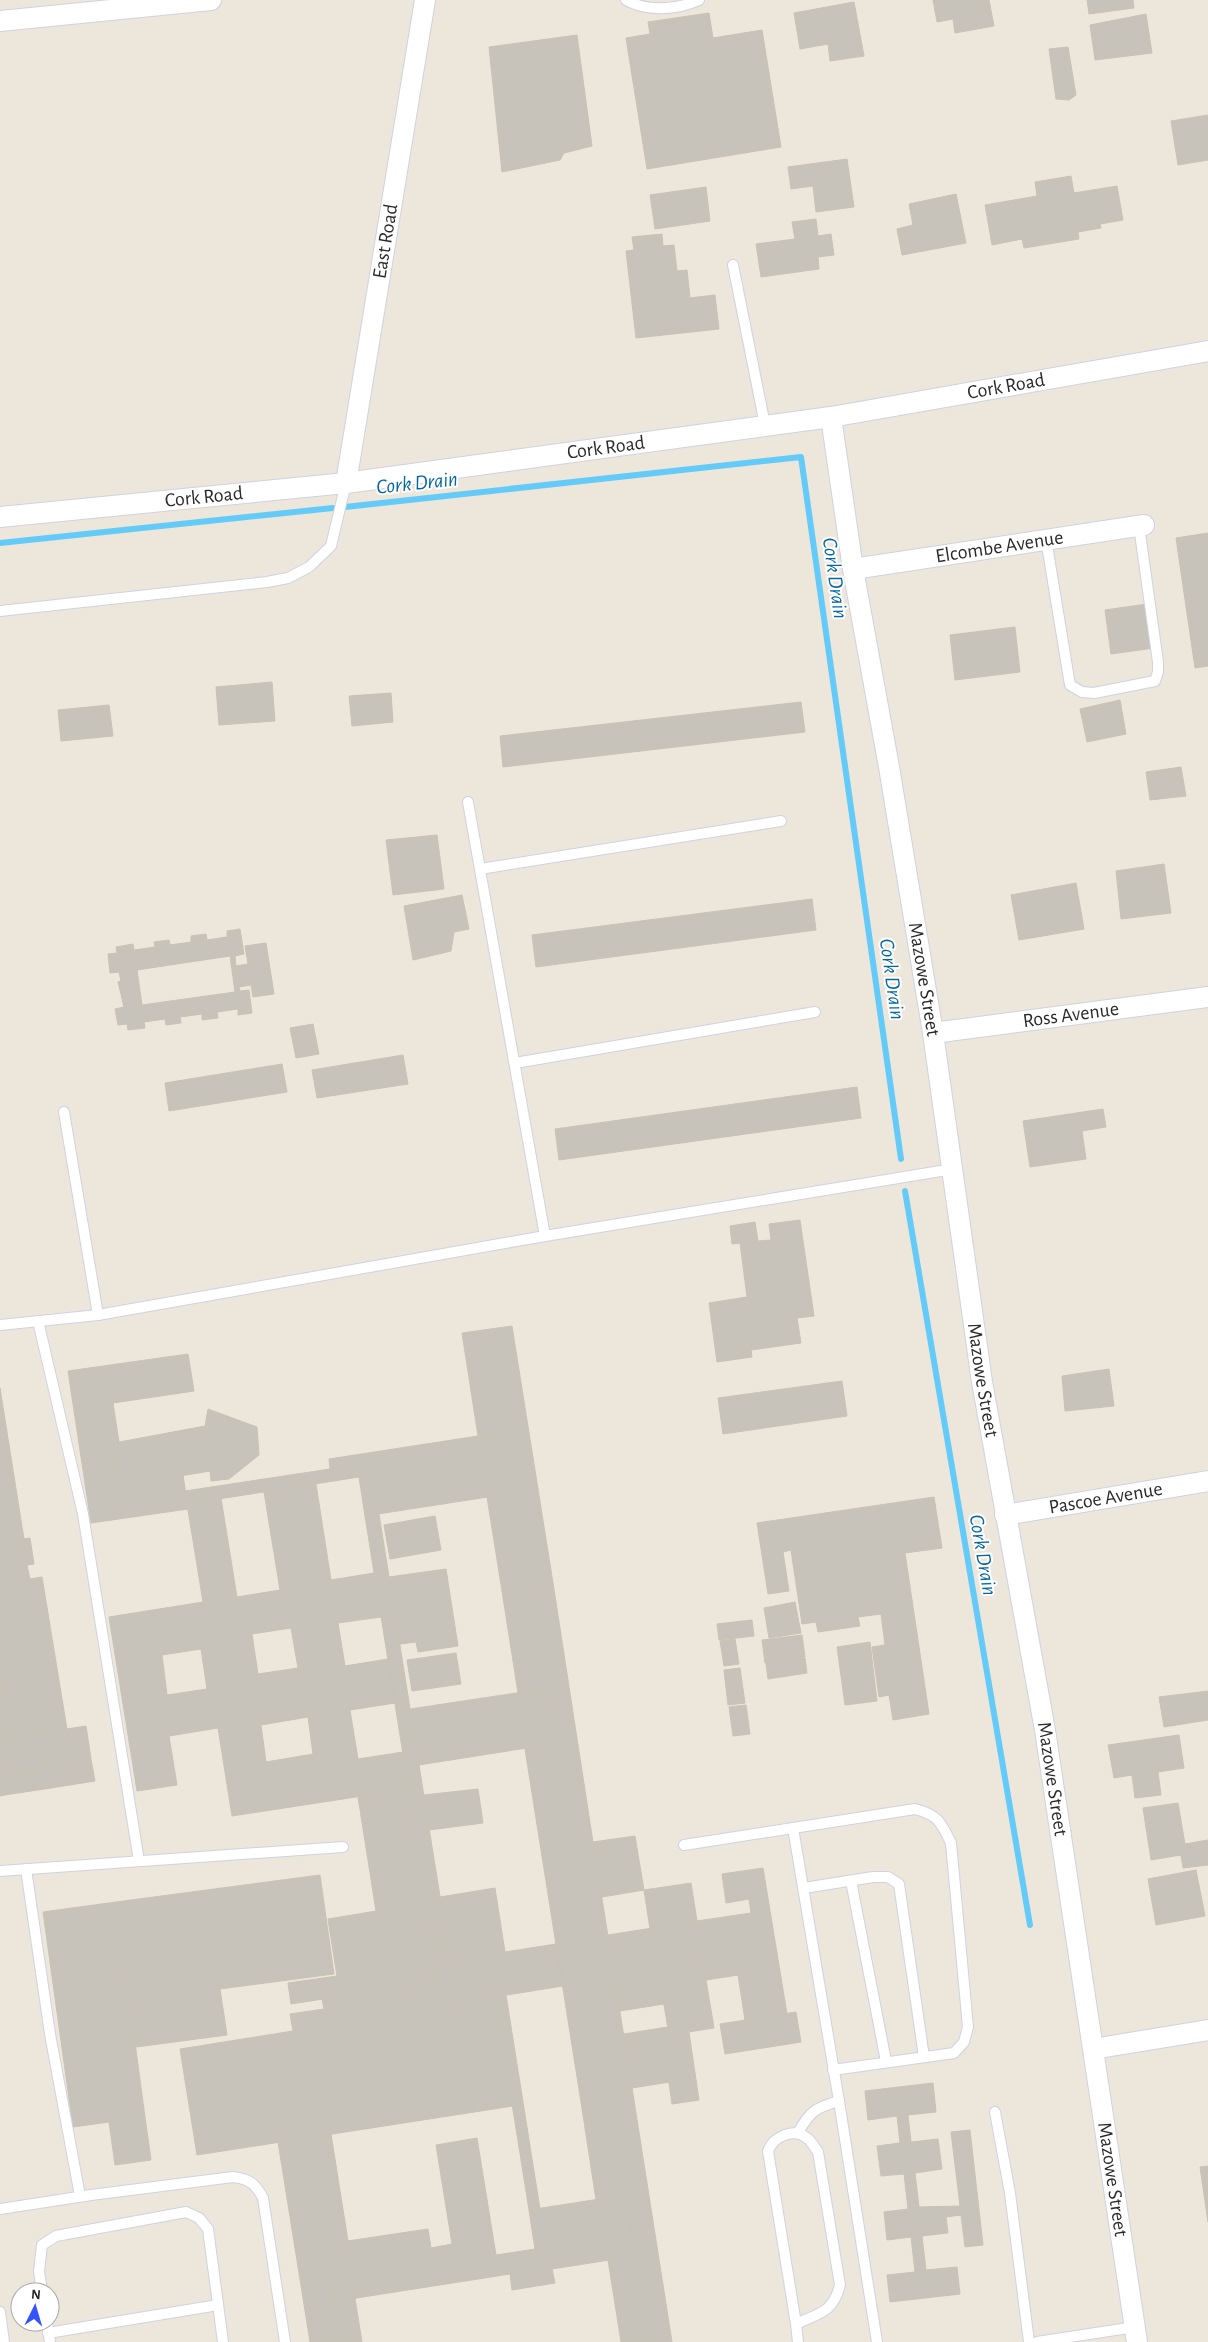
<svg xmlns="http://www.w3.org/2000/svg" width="1208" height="2342" viewBox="0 0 1208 2342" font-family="'Alegreya Sans',sans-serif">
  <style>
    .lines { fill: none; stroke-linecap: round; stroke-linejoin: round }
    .stream { stroke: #64cbf9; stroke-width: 6 }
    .building { fill: #c8c3ba; stroke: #c9c2b4; fill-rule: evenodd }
    .service-casing { stroke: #cfd2e4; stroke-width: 12 }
    .minor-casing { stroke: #cfd2e4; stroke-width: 22 }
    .service { stroke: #fff; stroke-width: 10 }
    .minor { stroke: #fff; stroke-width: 20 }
    .labels { text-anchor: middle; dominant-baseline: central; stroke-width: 4; stroke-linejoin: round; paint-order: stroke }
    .street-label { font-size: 20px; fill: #2a2a2a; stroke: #fff }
    .water-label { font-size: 21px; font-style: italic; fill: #0267a6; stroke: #fff }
  </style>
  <rect width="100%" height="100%" fill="#ede6da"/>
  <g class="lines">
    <g class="stream">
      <path d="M345,507L801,457L901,1159"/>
      <path d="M0,543L333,508"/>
      <path d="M905,1191L1030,1925"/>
    </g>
  </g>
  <g class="building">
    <path d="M933,0H989L994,26L955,33L953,19L937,22Z"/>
    <path d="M1087,0H1133L1134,8L1089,14Z"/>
    <path d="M854,2L864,56L830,61L828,44L800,49L794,13Z"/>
    <path d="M709,13L713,38L762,30L781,147L647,169L626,38L650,34L648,22Z"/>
    <path d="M1146,14L1152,53L1095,60L1090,25Z"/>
    <path d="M577,35L592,146L564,153L560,160L502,172L489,47Z"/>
    <path d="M1068,47L1076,95L1069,100L1056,99L1049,49Z"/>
    <path d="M1208,115V160L1178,165L1171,121Z"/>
    <path d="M847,159L854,207L816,212L813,186L791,189L788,167Z"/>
    <path d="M1071,176L1074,193L1117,186L1123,220L1100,224L1101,228L1078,232L1079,239L1024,248L1022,239L992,245L985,205L1037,196L1035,182Z"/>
    <path d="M706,187L710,221L655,229L650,195Z"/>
    <path d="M956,194L966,243L902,255L897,229L913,225L909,204Z"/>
    <path d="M816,219L818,236L831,234L834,255L818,257L819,269L761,277L756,244L795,239L792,222Z"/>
    <path d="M662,234L663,246L674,245L677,271L687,270L690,298L715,295L719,329L636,338L626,251L634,250L632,237Z"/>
    <path d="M1208,533V666L1195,668L1176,538Z"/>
    <path d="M1147,604L1154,648L1111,654L1105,610Z"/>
    <path d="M1015,627L1020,672L955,680L950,635Z"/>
    <path d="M272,682L275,721L219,725L216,687Z"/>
    <path d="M391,693L393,722L352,726L349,696Z"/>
    <path d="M1120,700L1126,734L1087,742L1080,709Z"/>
    <path d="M801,702L805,732L503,767L500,736Z"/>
    <path d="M109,705L113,736L61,741L58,710Z"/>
    <path d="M1181,767L1186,796L1150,800L1146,772Z"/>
    <path d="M437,835L444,889L393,895L386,840Z"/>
    <path d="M1164,864L1171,913L1121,919L1116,871Z"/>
    <path d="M1076,883L1084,929L1019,940L1011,895Z"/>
    <path d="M462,895L469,929L454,932L451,951L413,960L404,906Z"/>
    <path d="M812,899L816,930L536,967L532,935Z"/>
    <path d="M240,929L244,954L235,956L236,966L248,964L245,946L266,943L274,994L253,997L251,985L239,987L240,991L249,990L252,1013L238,1015V1009L217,1012L218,1018L202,1020V1014L180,1017L181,1023L166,1025L165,1019L144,1022L145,1028L128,1030L127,1024L118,1025L115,1009L124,1007L118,982L121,981L119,972L110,973L108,954L117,953L116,947L133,944L134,950L155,947L154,942L169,940L170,945L191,942V936L206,934L207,940L227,937V931ZM230,956L235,992L142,1005L137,970Z"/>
    <path d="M313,1024L319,1054L296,1058L290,1028Z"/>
    <path d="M403,1055L408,1084L317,1098L312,1070Z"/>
    <path d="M282,1064L287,1092L169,1111L165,1083Z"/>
    <path d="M857,1087L861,1118L559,1160L555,1129Z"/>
    <path d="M1103,1109L1106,1127L1082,1131L1086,1159L1030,1167L1023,1121Z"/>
    <path d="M800,1220L814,1316L797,1318L801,1343L751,1350L752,1357L717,1362L709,1303L747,1297L740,1243L732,1244L730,1226L755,1222L758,1241L771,1240L769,1224Z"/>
    <path d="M512,1326L553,1583L502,1591L487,1497L514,1493L504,1432L478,1436L462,1333Z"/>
    <path d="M188,1354L194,1391L113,1403L119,1442L114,1443L121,1486L183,1475L188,1509L91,1523L68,1371Z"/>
    <path d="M1109,1369L1114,1406L1065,1411L1062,1376Z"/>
    <path d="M842,1381L847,1416L723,1434L718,1398Z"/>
    <path d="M0,1388L24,1539L0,1542Z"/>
    <path d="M208,1409L257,1427L259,1455L229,1479L211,1481L210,1471L121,1486L114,1443L205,1426Z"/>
    <path d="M504,1432L514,1493L365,1516L359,1477L187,1504L185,1491L330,1469L329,1459Z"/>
    <path d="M316,1484L331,1580L374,1573L381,1617L338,1623L345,1666L388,1659L395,1703L350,1710L358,1759L403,1752L408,1789L232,1816L218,1728L169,1736L177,1785L137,1791L109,1617L203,1602L187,1504L221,1498L237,1597L280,1590L264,1492ZM291,1628L298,1668L258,1674L252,1634ZM201,1649L207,1689L167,1695L162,1655ZM308,1717L313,1754L266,1762L261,1725Z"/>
    <path d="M934,1497L942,1548L905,1553L929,1714L893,1720L889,1695L879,1697L872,1647L885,1645L881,1614L858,1617L860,1626L818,1632L816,1622L802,1624L791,1550L783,1552L789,1591L768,1594L757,1523Z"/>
    <path d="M379,1514L457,2003L443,2005L365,1516Z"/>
    <path d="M435,1516L441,1550L390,1559L384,1525Z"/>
    <path d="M30,1538L34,1564L0,1570V1542Z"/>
    <path d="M27,1565L30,1579L42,1577L67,1729L10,1738L0,1674V1570Z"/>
    <path d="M446,1569L458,1646L418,1652L416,1642L400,1644L389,1577Z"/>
    <path d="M553,1583L593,1842L541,1850L525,1749L552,1744L543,1689L518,1693L502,1591Z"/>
    <path d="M795,1602L801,1633L769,1638L764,1608Z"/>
    <path d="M752,1620L754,1636L719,1640L717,1624Z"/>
    <path d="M802,1635L805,1657L765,1663L762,1640Z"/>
    <path d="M735,1639L739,1664L724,1666L720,1641Z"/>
    <path d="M870,1642L877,1701L845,1705L837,1647Z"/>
    <path d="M456,1653L461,1684L412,1691L407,1660Z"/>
    <path d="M805,1658L807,1673L768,1679L766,1663Z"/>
    <path d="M740,1668L745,1703L728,1705L724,1670Z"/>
    <path d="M0,1674L10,1738L0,1740Z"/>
    <path d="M543,1689L552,1744L419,1765L410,1709Z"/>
    <path d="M1208,1691V1720L1164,1727L1159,1697Z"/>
    <path d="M746,1705L750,1734L733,1736L729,1707Z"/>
    <path d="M86,1726L91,1759L72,1763L67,1729Z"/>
    <path d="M67,1729L72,1763L0,1774V1740Z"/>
    <path d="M1179,1735L1184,1768L1158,1772L1161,1795L1135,1798L1132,1775L1114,1778L1108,1745Z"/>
    <path d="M91,1759L95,1781L38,1790L34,1769Z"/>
    <path d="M34,1769L38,1790L11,1794L8,1773Z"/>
    <path d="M8,1773L11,1794L0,1796V1774Z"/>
    <path d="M408,1789L439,1981L291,2004L288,1983L337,1976L328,1919L376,1911L358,1797Z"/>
    <path d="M478,1789L483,1823L429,1830L424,1795Z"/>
    <path d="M1178,1803L1185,1844L1208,1840V1865L1183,1868L1181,1855L1151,1860L1143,1808Z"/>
    <path d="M635,1836L644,1890L602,1897L593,1842Z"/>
    <path d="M593,1842L633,2094L581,2102L541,1850Z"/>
    <path d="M763,1868L787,2014L745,2020L738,1975L706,1980L697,1921L751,1913L749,1899L726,1903L722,1874Z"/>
    <path d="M1196,1870L1205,1916L1156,1925L1148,1879Z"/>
    <path d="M320,1875L334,1974L220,1989L227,2035L136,2047L116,1902Z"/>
    <path d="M691,1883L697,1921L650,1929L644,1890Z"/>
    <path d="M495,1888L505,1952L556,1944L563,1986L457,2003L440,1897Z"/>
    <path d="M116,1902L145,2117L73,2127L43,1912Z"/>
    <path d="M697,1921L706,1980L617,1994L608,1935Z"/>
    <path d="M706,1980L714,2028L669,2035L661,1987Z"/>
    <path d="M439,1981L443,2005L495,1997L513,2106L197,2155L180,2049L293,2031L290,2014L324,2009L322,1999Z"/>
    <path d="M661,1987L664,2004L620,2011L617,1994Z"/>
    <path d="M506,1995L540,2209L529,2210L495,1997Z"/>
    <path d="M796,2012L801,2042L725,2054L720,2024Z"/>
    <path d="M668,2027L669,2035L689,2032L699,2100L672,2104L661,2028Z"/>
    <path d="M661,2028L670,2082L632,2088L624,2034Z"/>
    <path d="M933,2083L936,2112L908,2115L911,2142L938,2139L942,2169L915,2173L919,2207L960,2206L951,2132L970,2130L983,2245L965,2247L961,2215L946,2217L948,2233L922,2236L926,2270L957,2267L960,2294L890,2302L887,2275L915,2272L911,2237L887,2240L884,2212L908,2209L904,2174L881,2176L877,2146L900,2143L897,2116L868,2120L865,2091Z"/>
    <path d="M633,2094L672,2342H621L608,2260L635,2256L625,2195L596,2200L581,2102Z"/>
    <path d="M145,2117L151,2160L115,2165L109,2122Z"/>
    <path d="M331,2134L348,2241L321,2245L331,2302L355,2298L362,2342H310L278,2142Z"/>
    <path d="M477,2138L496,2255L535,2249L529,2210L625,2195L635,2256L552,2269L555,2283L512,2290L510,2274L331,2302L321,2245L428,2229L431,2248L452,2244L436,2145Z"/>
    <path d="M1208,2166V2222L1200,2167Z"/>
  </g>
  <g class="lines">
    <g class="service-casing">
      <g id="service">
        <path d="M626,0C647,12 677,10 699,0"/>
        <path d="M733,265L765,425"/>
        <path d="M1046,539L1070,685L1082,692L1094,693L1155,681L1158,672V662L1139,526"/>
        <path d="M0,611L267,582L288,578L309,567L331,546L346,483"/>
        <path d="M468,802L545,1236"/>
        <path d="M480,869L781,821"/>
        <path d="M515,1063L815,1012"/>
        <path d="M64,1112L98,1315"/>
        <path d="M38,1321L83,1514L139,1861"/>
        <path d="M0,1325L98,1315L545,1236L953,1169"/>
        <path d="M793,1828L839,2101L877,2342"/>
        <path d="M684,1845L915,1809C938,1815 941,1822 951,1843L968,2027L964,2042L954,2053L833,2070"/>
        <path d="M26,1869L50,2034L80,2196"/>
        <path d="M0,1871L343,1847"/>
        <path d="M851,1881L886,2061"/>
        <path d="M804,1888L873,1877H888L899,1884L924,2057"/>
        <path d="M995,2112L1010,2193L1029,2342"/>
        <path d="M798,2133C810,2111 815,2108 839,2101"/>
        <path d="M0,2209L91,2195L233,2177C249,2179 255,2183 263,2198L285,2342"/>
        <path d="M42,2292L39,2271L42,2245L56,2236L186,2212L199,2218L208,2229L223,2342"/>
        <path d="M0,2312L4,2342"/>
        <path d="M47,2322L50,2342"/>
        <path d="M796,2324C819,2313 833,2313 840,2285L818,2152C815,2148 812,2142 808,2139C794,2127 774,2136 768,2151L796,2324L798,2342"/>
        <path d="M48,2333L218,2305"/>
        <path d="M1037,2342L1135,2327"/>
      </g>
    </g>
    <g class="minor-casing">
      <g id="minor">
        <path d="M0,21L211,0"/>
        <path id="s1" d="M831,417L853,569L889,767L933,1033L982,1382L1045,1730L1137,2342"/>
        <path id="s2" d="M346,483L425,0"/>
        <path id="s3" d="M0,517L346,483L831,417L1208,351"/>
        <path id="s4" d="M853,569L1144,525"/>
        <path id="s5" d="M933,1033L1208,997"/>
        <path id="s6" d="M1005,1515L1208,1481"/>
        <path d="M1093,2049L1208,2030"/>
      </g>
    </g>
    <use href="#service" class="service"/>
    <use href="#minor" class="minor"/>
  </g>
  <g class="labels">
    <g class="street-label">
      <text stroke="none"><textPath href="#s2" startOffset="245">East Road</textPath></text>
      <text stroke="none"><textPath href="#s3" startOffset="1015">Cork Road</textPath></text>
      <text stroke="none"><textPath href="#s3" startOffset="610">Cork Road</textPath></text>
      <text stroke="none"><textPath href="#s3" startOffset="205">Cork Road</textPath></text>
      <text stroke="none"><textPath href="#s4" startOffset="148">Elcombe Avenue</textPath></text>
      <text stroke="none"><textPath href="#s1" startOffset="570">Mazowe Street</textPath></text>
      <text stroke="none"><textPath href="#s5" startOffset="139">Ross Avenue</textPath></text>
      <text stroke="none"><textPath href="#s1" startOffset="975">Mazowe Street</textPath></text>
      <text stroke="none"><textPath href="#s6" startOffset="102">Pascoe Avenue</textPath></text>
      <text stroke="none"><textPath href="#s1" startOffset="1380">Mazowe Street</textPath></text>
      <text stroke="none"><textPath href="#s1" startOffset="1785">Mazowe Street</textPath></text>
    </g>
    <g class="water-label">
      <text transform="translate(417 483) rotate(-6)">Cork Drain</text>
      <text transform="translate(835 578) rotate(82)">Cork Drain</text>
      <text transform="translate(892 979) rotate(82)">Cork Drain</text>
      <text transform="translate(983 1555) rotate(80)">Cork Drain</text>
    </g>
  </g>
  <g transform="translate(35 2307) rotate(5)"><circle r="24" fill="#ffffff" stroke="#aaaaaa"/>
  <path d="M0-4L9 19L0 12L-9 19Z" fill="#3553ff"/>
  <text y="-8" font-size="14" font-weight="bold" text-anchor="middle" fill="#2a2a2a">N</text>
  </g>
</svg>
